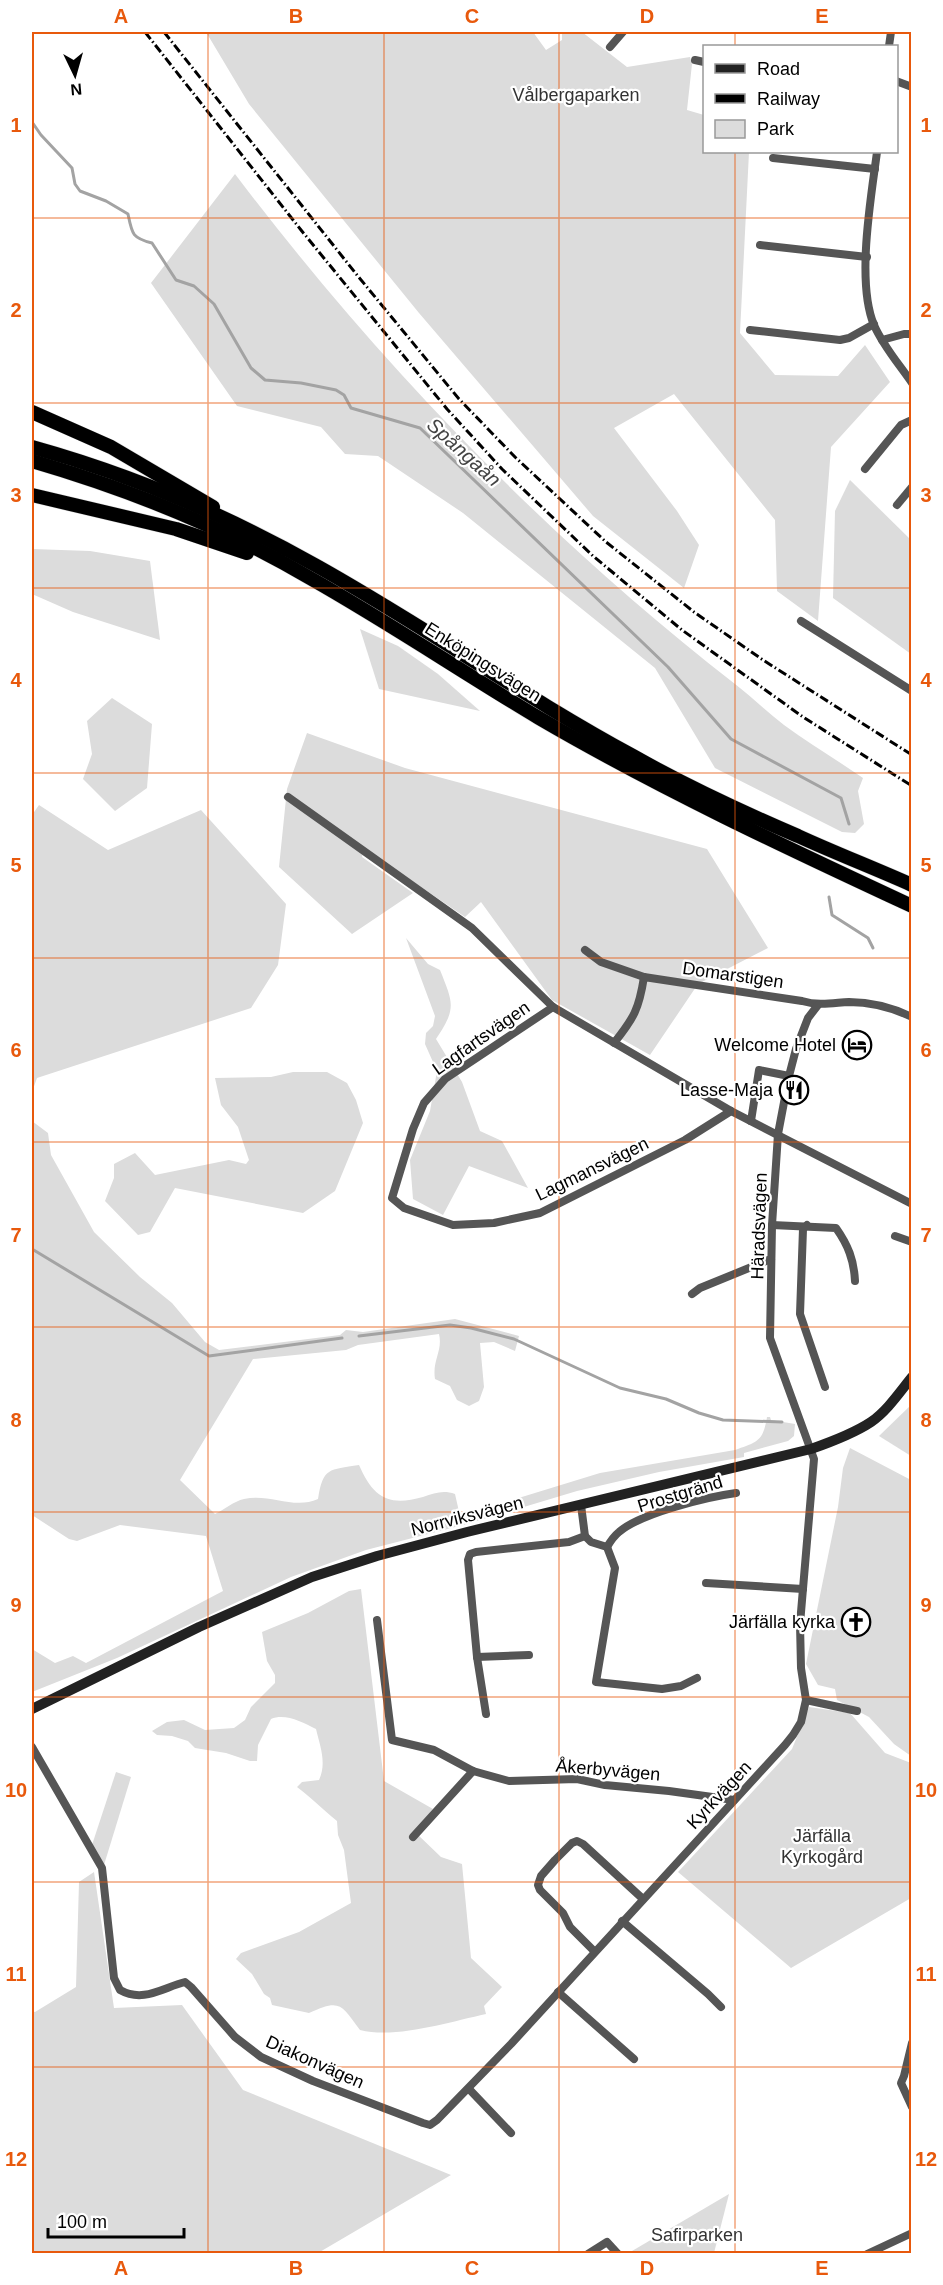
<svg xmlns="http://www.w3.org/2000/svg" width="943" height="2285" viewBox="0 0 943 2285" font-family="Arial,sans-serif">
  <style>
    .green { fill: #dcdcdc }
    .lines { fill: none; stroke-linecap: round; stroke-linejoin: round }
    .stream { stroke: #a3a3a3; stroke-width: 3 }
    .highway-casing { stroke: #dbdbdb; stroke-width: 15 }
    .street { stroke: #555; stroke-width: 8 }
    .secondary { stroke: #222; stroke-width: 10 }
    .highway { stroke: #000; stroke-width: 14 }
    .rail { stroke: #000; stroke-width: 3; stroke-dasharray: 9 3 1.5 3; stroke-linecap: butt }
    .grid { fill: none; stroke: #e8590c; stroke-width: 1.5; stroke-opacity: 0.55 }
    .labels { text-anchor: middle; dominant-baseline: central; stroke-width: 4.5; stroke-linejoin: round; paint-order: stroke }
    .park-label { font-size: 18px; fill: #333; stroke: #fff }
    .street-label { font-size: 18px; fill: #000; stroke: #fff }
    .poi-label { font-size: 18px; fill: #000; stroke: #fff; text-anchor: end }
    .water-label { font-size: 20px; font-style: italic; fill: #444; stroke: #fff }
    .neatline { fill: none; stroke: #e8590c; stroke-width: 2 }
    .grid-label { font-size: 20px; text-anchor: middle; font-weight: bold; fill: #e8590c }
  </style>
  <rect width="100%" height="100%" fill="#fff"/>
  <g class="green">
    <path d="M206,32H533L546,50L562,40V32H582L627,67L690,57L692,64L687,110L704,115V152H749L740,333L775,375L838,376L865,345L890,382L831,447L818,621L777,591L775,520L674,394L614,428L677,511L699,545L684,588L593,516L419,313L249,104Z"/>
    <path d="M235,174C379,364 547,538 735,684C752,697 767,712 784,725C810,744 837,760 863,778L858,791L864,824L855,833L842,832L715,768L655,668L463,513L378,456L345,454L321,427L237,406L151,283Z"/>
    <path d="M850,480L911,540V654L833,598L835,511Z"/>
    <path d="M32,549L90,551L150,561L160,640L73,612L32,594Z"/>
    <path d="M360,629L398,646L438,674L480,711L379,689Z"/>
    <path d="M112,698L152,724L147,788L115,811L83,779L92,754L87,721Z"/>
    <path d="M307,733L405,768L707,849L768,948L698,984L650,1055L552,1000L481,902L465,917L364,848L362,857L413,893L352,934L279,867L287,789Z"/>
    <path d="M39,805L108,850L201,810L286,904L278,965L251,1008L37,1078L32,1092V815Z"/>
    <path d="M406,938L428,964L440,970C453,1003 457,1008 436,1039L462,1082L480,1131L502,1141L528,1188L469,1166L443,1215L413,1199L410,1160L430,1111L437,1071L425,1044L426,1033L433,1026L435,1016Z"/>
    <path d="M293,1072H327L347,1083L356,1100L363,1123L335,1191L303,1213L175,1188L150,1232L138,1235L105,1201L114,1178V1164L135,1153L155,1175L229,1160L246,1164L249,1160L238,1127L221,1105L215,1078L271,1077Z"/>
    <path d="M32,1121L48,1133L51,1155L94,1232L140,1277L172,1303L205,1342L219,1350L340,1335L346,1330L363,1332L455,1319L519,1336L515,1351L494,1342L480,1343L484,1387L479,1401L469,1406L457,1400L450,1386L435,1379C432,1360 443,1351 439,1334L358,1345L346,1350L253,1359L180,1480L215,1514C224,1510 234,1501 244,1499C269,1493 294,1510 318,1499C323,1467 329,1470 359,1465C373,1497 388,1507 423,1497C435,1493 443,1490 455,1494L460,1516L600,1473L735,1450C757,1442 763,1442 767,1417H770L771,1420L795,1424L794,1436L788,1441L744,1453V1457L659,1472L577,1491L467,1524L366,1550L291,1577L117,1658L32,1692V1649L55,1663L73,1656L86,1663L223,1591L206,1536L120,1525L77,1541L69,1539L32,1515Z"/>
    <path d="M911,1405V1456L879,1436Z"/>
    <path d="M850,1448L911,1480V1756L894,1744L869,1717L837,1700L835,1689L818,1685L806,1664L838,1507L843,1468Z"/>
    <path d="M361,1589L384,1781L433,1809L415,1832L441,1857L462,1864L471,1958L502,1987L484,2006L486,2014C449,2022 396,2039 360,2030C341,2005 341,1998 309,2013L272,2005L270,1998L264,1994L252,1974L236,1959L241,1953L299,1932L351,1903L344,1850L338,1835L337,1821C323,1810 312,1798 297,1787L302,1782L319,1780C327,1763 320,1746 316,1729C302,1722 285,1713 271,1719L258,1745L257,1761H250L226,1753L195,1748L188,1741L172,1736L157,1735L152,1731L167,1722L184,1720L205,1730L234,1728L245,1720L251,1707L275,1683V1675L267,1661L262,1632L308,1613L349,1591Z"/>
    <path d="M809,1707L850,1713L885,1753L911,1763V1898L791,1968L678,1872L792,1749Z"/>
    <path d="M116,1772L131,1777L104,1865L91,1848Z"/>
    <path d="M94,1872L114,2008L182,2005L243,2090L451,2175L318,2253H32V2011L35,2012L76,1987L79,1882Z"/>
    <path d="M729,2194L714,2253L634,2254L632,2251Z"/>
  </g>
  <g class="lines">
    <g class="stream">
      <path d="M32,122L41,135L72,168L75,184L80,191L106,201L128,214C132,234 132,238 152,243L176,280L194,286L214,304L251,368L265,380L301,383L336,390L344,395L351,408L420,428L668,667L731,739L841,798L849,824"/>
      <path d="M829,897L832,915L868,938L873,948"/>
      <path d="M32,1249L209,1356L342,1338"/>
      <path d="M359,1336L450,1325L471,1328L514,1339L620,1388L666,1399L699,1413L723,1420L782,1422"/>
    </g>
    <g class="highway-casing">
      <g id="highway">
        <path d="M32,412L111,447L213,507"/>
        <path d="M32,447C129,474 226,515 315,565C423,625 524,697 633,756C686,786 742,812 798,836C835,853 874,868 912,885"/>
        <path d="M32,461C128,489 223,527 310,578C388,622 462,672 539,718C659,788 785,847 912,906"/>
        <path d="M32,495L176,529L247,553"/>
      </g>
    </g>
    <g class="street">
      <path d="M889,46L891,32"/>
      <path d="M610,47L623,32"/>
      <path d="M695,60L704,62"/>
      <path d="M896,81L912,87"/>
      <path d="M877,152C871,198 856,282 874,325C883,346 899,364 912,383"/>
      <path d="M773,158L875,169"/>
      <path d="M760,245L867,257"/>
      <path d="M750,330L840,340L849,338L874,324"/>
      <path d="M882,340L904,334H912"/>
      <path d="M865,469L901,425L912,420"/>
      <path d="M897,505L912,487"/>
      <path d="M801,621L912,691"/>
      <path d="M288,797L472,928L553,1007L731,1111L912,1204"/>
      <path d="M585,950L601,962L644,977"/>
      <path d="M553,1007L445,1079L424,1103L413,1129L392,1198L404,1208L453,1225L494,1223L540,1213L685,1140L731,1111"/>
      <path d="M614,1043C634,1018 639,1009 644,977L802,1001C819,1006 832,1003 849,1002C872,1002 891,1007 912,1017"/>
      <path d="M751,1121L759,1070L789,1076"/>
      <path d="M772,1225L836,1228C848,1245 854,1260 855,1281"/>
      <path d="M807,1225L803,1229L800,1314L825,1387"/>
      <path d="M895,1236L912,1242"/>
      <path d="M692,1294L700,1288L771,1259"/>
      <path d="M585,1536L591,1542L607,1547L615,1568L596,1682L662,1689L681,1686L697,1678"/>
      <path d="M607,1547C610,1542 614,1536 619,1532C641,1513 707,1497 736,1493"/>
      <path d="M706,1583L803,1589"/>
      <path d="M377,1620L392,1740L434,1750L473,1771L509,1781L577,1779L605,1785L669,1791L734,1800"/>
      <path d="M477,1657L529,1655"/>
      <path d="M806,1700L857,1711"/>
      <path d="M486,1714L477,1657L468,1560L470,1554L476,1552L569,1542L585,1536L581,1505"/>
      <path d="M32,1747L102,1868L114,1978L120,1990C143,2003 162,1988 185,1982L191,1987L235,2037L261,2057L313,2081L423,2123L430,2125L437,2120L511,2044L785,1745L793,1735L801,1722L806,1700L801,1668L800,1624L814,1459L770,1338L772,1225L778,1134L789,1076L796,1049L808,1018L818,1005"/>
      <path d="M413,1837L473,1771"/>
      <path d="M622,1921L708,1994L721,2007"/>
      <path d="M594,1951L570,1927L563,1913L540,1890L538,1885L541,1876L555,1860L572,1843L577,1841L583,1844L643,1899"/>
      <path d="M558,1992L634,2059"/>
      <path d="M912,2043L904,2076L901,2083L912,2107"/>
      <path d="M469,2089L511,2133"/>
      <path d="M588,2254L607,2242L618,2254"/>
      <path d="M867,2254L912,2233"/>
    </g>
    <path class="secondary" d="M32,1709L199,1627L312,1577L377,1556L467,1532L811,1449C831,1442 853,1434 871,1422C887,1411 899,1393 912,1377"/>
    <use href="#highway" class="highway"/>
    <g class="rail">
      <path d="M145,32L301,230L447,409L502,469L593,556L682,630L803,717L912,786"/>
      <path d="M164,32L357,275L459,399L515,457L606,542L694,612L763,660L912,755"/>
    </g>
  </g>
  <path class="grid" d="M208,32V2254M384,32V2254M559,32V2254M735,32V46M735,152V2254M32,218H912M32,403H912M32,588H912M32,773H912M32,958H912M32,1142H912M32,1327H912M32,1512H912M32,1697H912M32,1882H912M32,2067H912"/>
  <defs>
    <g id="hotel-ring" transform="scale(1.5)"><circle r="9.5" fill="#fff" stroke="#000" stroke-width="1.5"/><path d="M-6-4.5h1.5V1H6V5H4.5V3h-9V5H-6ZM-4 0a1.8 1.8 0 1 1 3.6 0ZM.5 0V-2.5h3Q6-2.5 6 0Z" fill="#000"/></g>
    <g id="restaurant-ring" transform="scale(1.5)"><circle r="9.5" fill="#fff" stroke="#000" stroke-width="1.5"/><path d="M-5-6h1v4h1v-4h1v4h1v-4h1v5L-1.5 .5V6h-2V.5L-5-1ZM5-6V6H3V1.5H1.5Q1.5-4 5-6Z" fill="#000"/></g>
    <g id="church-ring" transform="scale(1.5)"><circle r="9.5" fill="#fff" stroke="#000" stroke-width="1.5"/><path d="M-1.2-6h2.4v3.5h3.3v2.4h-3.3V6h-2.4V-.1h-3.3v-2.4h3.3Z" fill="#000"/></g>
  </defs>
  <g fill-rule="evenodd">
    <use href="#hotel-ring" x="857" y="1045"/>
    <use href="#restaurant-ring" x="794" y="1090"/>
    <use href="#church-ring" x="856" y="1622"/>
  </g>
  <g class="labels">
    <g class="park-label">
      <text x="576" y="95">Vålbergaparken</text>
      <text x="822" y="1836">Järfälla<tspan x="822" dy="21">Kyrkogård</tspan></text>
      <text x="697" y="2235">Safirparken</text>
    </g>
    <g class="street-label">
      <text transform="translate(483 662) rotate(32)">Enköpingsvägen</text>
      <text transform="translate(733 975) rotate(8)">Domarstigen</text>
      <text transform="translate(481 1038) rotate(-35)">Lagfartsvägen</text>
      <text transform="translate(592 1169) rotate(-26)">Lagmansvägen</text>
      <text transform="translate(759 1226) rotate(-88)">Häradsvägen</text>
      <text transform="translate(680 1494) rotate(-17)">Prostgränd</text>
      <text transform="translate(467 1516) rotate(-14)">Norrviksvägen</text>
      <text transform="translate(608 1770) rotate(5)">Åkerbyvägen</text>
      <text transform="translate(719 1795) rotate(-47)">Kyrkvägen</text>
      <text transform="translate(315 2062) rotate(24)">Diakonvägen</text>
    </g>
    <g class="poi-label">
      <text x="836" y="1045">Welcome Hotel</text>
      <text x="773" y="1090">Lasse-Maja</text>
      <text x="835" y="1622">Järfälla kyrka</text>
    </g>
    <g class="water-label">
      <text transform="translate(464 452) rotate(42)">Spångaån</text>
    </g>
  </g>
  <rect width="943" height="2285" fill="none" stroke="#ffffff" stroke-width="66"/>
  <rect x="703" y="45" width="195" height="108" fill="#ffffff" stroke="#999999" stroke-width="1.5"/>
  <rect x="715" y="64" width="30" height="9" fill="#222222" stroke="#999999" stroke-width="1.5"/>
  <text x="757" y="75" font-size="18" fill="#000000">Road</text>
  <rect x="715" y="94" width="30" height="9" fill="#000000" stroke="#999999" stroke-width="1.5"/>
  <text x="757" y="105" font-size="18" fill="#000000">Railway</text>
  <rect x="715" y="120" width="30" height="18" fill="#dcdcdc" stroke="#999999" stroke-width="1.5"/>
  <text x="757" y="135" font-size="18" fill="#000000">Park</text>
  <g transform="translate(75 75) rotate(175)" stroke="#ffffff" stroke-width="4.5" paint-order="stroke">
  <path d="M0-4.5L10 22L0 15L-10 22Z" fill="#000000"/>
  <text y="-9" font-size="16" font-weight="bold" text-anchor="middle" fill="#000000">N</text>
  </g>
  <path d="M48 2228v9h136v-9" fill="none" stroke="#000000" stroke-width="3"/>
  <text x="57" y="2228" font-size="18" fill="#000000" stroke="#ffffff" stroke-width="4.5" paint-order="stroke">100 m</text>
  <rect x="33" y="33" width="877" height="2219" class="neatline"/>
  <g class="grid-label">
    <text x="121" y="23">A</text>
    <text x="296" y="23">B</text>
    <text x="472" y="23">C</text>
    <text x="647" y="23">D</text>
    <text x="822" y="23">E</text>
    <text x="16" y="132">1</text>
    <text x="926" y="132">1</text>
    <text x="16" y="317">2</text>
    <text x="926" y="317">2</text>
    <text x="16" y="502">3</text>
    <text x="926" y="502">3</text>
    <text x="16" y="687">4</text>
    <text x="926" y="687">4</text>
    <text x="16" y="872">5</text>
    <text x="926" y="872">5</text>
    <text x="16" y="1057">6</text>
    <text x="926" y="1057">6</text>
    <text x="16" y="1242">7</text>
    <text x="926" y="1242">7</text>
    <text x="16" y="1427">8</text>
    <text x="926" y="1427">8</text>
    <text x="16" y="1612">9</text>
    <text x="926" y="1612">9</text>
    <text x="16" y="1797">10</text>
    <text x="926" y="1797">10</text>
    <text x="16" y="1981">11</text>
    <text x="926" y="1981">11</text>
    <text x="16" y="2166">12</text>
    <text x="926" y="2166">12</text>
    <text x="121" y="2275">A</text>
    <text x="296" y="2275">B</text>
    <text x="472" y="2275">C</text>
    <text x="647" y="2275">D</text>
    <text x="822" y="2275">E</text>
  </g>
</svg>
